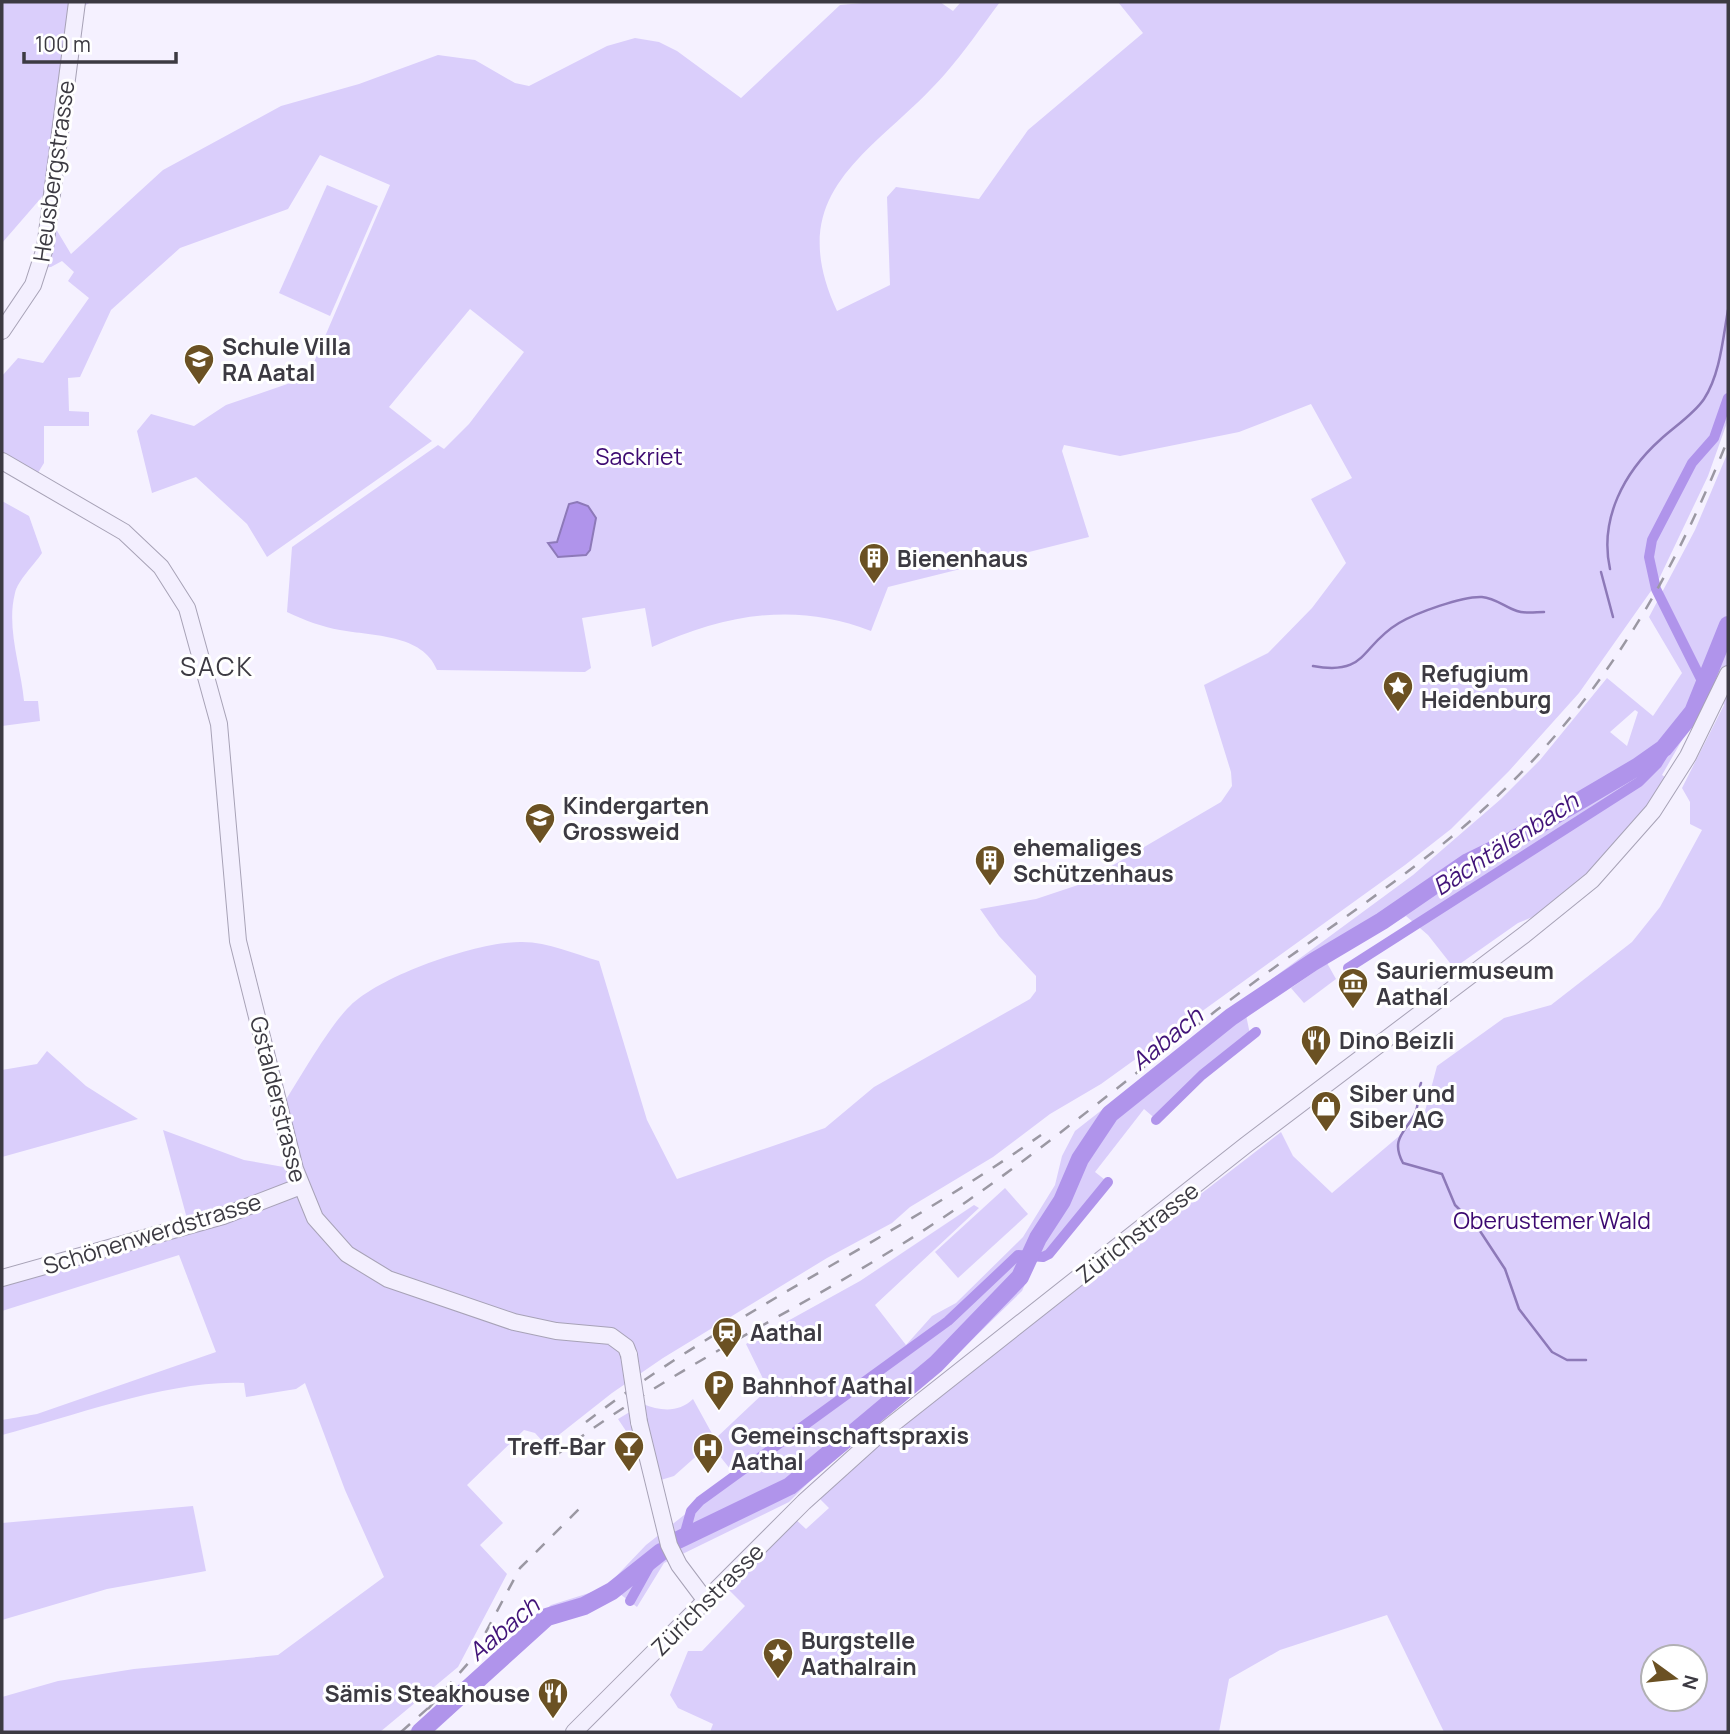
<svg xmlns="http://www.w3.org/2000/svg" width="1730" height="1734" viewBox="0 0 1730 1734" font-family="Manrope,sans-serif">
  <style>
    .green { fill: #dacefb; fill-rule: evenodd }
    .water { fill: #b094eb; stroke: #8d79b8; stroke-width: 2 }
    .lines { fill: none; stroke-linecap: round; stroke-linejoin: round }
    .stream { stroke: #8d79b8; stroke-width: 2.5 }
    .canal { stroke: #b094eb; stroke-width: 10 }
    .river { stroke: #b094eb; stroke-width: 18 }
    .secondary-casing { stroke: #a7a2b6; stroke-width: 18 }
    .secondary { stroke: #f3effe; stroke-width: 16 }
    .rail { stroke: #9b98a3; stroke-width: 2.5; stroke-dasharray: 12 12; stroke-linecap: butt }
    .secondary-bridge-casing { stroke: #a7a2b6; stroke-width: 18; stroke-linecap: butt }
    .secondary-bridge { stroke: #f3effe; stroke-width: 16 }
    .labels { text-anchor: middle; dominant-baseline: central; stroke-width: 6; stroke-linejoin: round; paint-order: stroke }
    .street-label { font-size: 23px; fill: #3c3a42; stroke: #fff }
    .poi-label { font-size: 23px; font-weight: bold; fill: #3c3a42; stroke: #fff; text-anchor: start }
    .park-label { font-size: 23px; fill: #3c0971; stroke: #fff }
    .water-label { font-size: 24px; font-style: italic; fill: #421479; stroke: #fff }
    .quarter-label { font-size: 26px; letter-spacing: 2px; fill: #3c3a42; stroke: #fff }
  </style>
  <rect width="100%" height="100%" fill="#f5f1ff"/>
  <g class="green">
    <path d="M2,2H91L76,11L54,183L2,243Z"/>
    <path d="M874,2H940L953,11L961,2H1000C982,26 965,51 945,74C876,153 780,188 837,311L890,285L887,197L896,187L979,199L1028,130L1143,33L1118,2H1728V420L1708,476L1658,581L1579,693L1509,771L1451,829L1405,865L1101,1084L1050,1114L993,1157L910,1207L892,1223L827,1258L663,1358L612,1393L546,1445L535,1433L524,1430L467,1485L503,1523L480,1545L507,1574L458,1667L380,1732H2V1697L58,1681L134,1669L278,1655L384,1577L345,1490L305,1383L296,1389L246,1397L244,1383C171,1379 74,1416 2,1435V1420L37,1414L216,1352L179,1255L2,1311V1278L189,1226L163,1130L244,1160L295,1169L281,1107C300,1079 328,1027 350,1006C381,975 479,941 522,942C549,942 574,954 599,961L647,1120L677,1179L825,1128L874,1087L1030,999L1036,991V976L999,936L980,909L1036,899L1081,884L1221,802L1232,786L1231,772L1204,685L1268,653L1312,608L1346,563L1311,499L1352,478L1311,404L1239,432L1120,456L1064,445L1062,451L1089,537L888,587L871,631C794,601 725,615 652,647L645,608L582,618L591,668L585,672L437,670C423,634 372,636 340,630C322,627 304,620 287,612L292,547L438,445L444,449L469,424L524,352L470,309L389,407L432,441L267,557L247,524L196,477L152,493L137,431L151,414L194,426L226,405L296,381L311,369L390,185L320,155L288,209L180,248L111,310L80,377L68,378L69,411L89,412V426H44V463L33,481L2,460V376L18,358L43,363L89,298L68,281L74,272L62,261L51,267L40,268L50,219L71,254L163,170L281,106L359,84L438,55L475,60L515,83L529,86L607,46L635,38L659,42L677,51L741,98L840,5Z"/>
    <path d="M327,185L378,206L330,316L279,293Z"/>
    <path d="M1728,452V1732H1444L1387,1615L1280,1650L1229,1679L1219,1732H710L713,1724L678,1708L670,1695L688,1651H702L745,1606L723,1584L791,1515L806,1529L829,1508L818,1497L926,1406L1281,1132L1293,1156L1332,1193L1424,1115L1437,1066L1504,1018L1551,1005L1632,942L1660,907L1702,830L1690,824V802L1682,788L1724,705L1704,684L1705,700L1662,775L1672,782L1562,905L1518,923L1454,968L1428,935L1406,916L1334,957L1246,1015L1251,1039L1198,1081L1158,1121L1144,1109L1095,1172L1109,1183L1052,1254L1036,1259L1022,1291L943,1368L820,1471L789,1502L664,1563L637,1607L620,1594L604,1605L550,1624L434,1732H408L551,1605L605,1588L646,1545L735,1475L710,1444L674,1476L651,1483L646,1461L618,1419L643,1404C660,1411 679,1413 693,1399L715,1439L768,1389L746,1344L860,1281L974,1205L979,1208L875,1305L906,1345L932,1316L956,1303L1023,1237L1055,1185L1062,1156L1075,1131L1223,1015L1413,875L1501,799L1540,760L1607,678L1653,716L1682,673L1649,617L1695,530ZM1635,710L1638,712L1627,746L1610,732ZM1653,1657H1695V1699H1653Z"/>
    <path d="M2,501L29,516L42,553C34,565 18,580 15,593C6,628 21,667 24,701H38L40,721L2,726Z"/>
    <path d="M1327,963L1336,979L1304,1003L1291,988Z"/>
    <path d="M47,1051L86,1086L138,1119L2,1157V1070L37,1064Z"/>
    <path d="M1005,1188L1028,1214L958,1278L935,1252Z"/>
    <path d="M193,1506L206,1571L107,1589L2,1620V1523Z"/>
  </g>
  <path class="water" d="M577,502L588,506L596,518L590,550L586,555L558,557L548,543L557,542L569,504Z"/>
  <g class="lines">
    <g class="stream">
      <path d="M1610,569C1599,519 1624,472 1661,439C1674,427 1694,414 1704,399C1720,375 1723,338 1728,310"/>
      <path d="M1601,572L1613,617"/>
      <path d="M1313,666C1368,676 1360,646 1399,623C1416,613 1462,596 1482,597C1495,598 1505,607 1517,611C1525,614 1536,612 1544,612"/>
      <path d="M1421,1083C1417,1093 1419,1103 1416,1111C1408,1131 1389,1137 1403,1163L1442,1174L1455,1205L1478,1228L1505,1269L1519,1309L1552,1352L1567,1360H1586"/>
    </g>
    <g class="canal">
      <path d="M1703,683L1656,589L1649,557L1652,540L1692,463L1714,438L1728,398"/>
      <path d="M1348,968L1639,782L1657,764L1672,740"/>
      <path d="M1156,1120L1202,1075L1256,1032"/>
      <path d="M684,1536L691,1511L700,1501L948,1321L1018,1255L1043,1257L1049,1254L1108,1182"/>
      <path d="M630,1601L655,1556"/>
    </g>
    <g class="river">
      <path d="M678,1540L790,1486L936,1364L1020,1277L1038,1238L1062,1201L1080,1159L1110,1114L1231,1017L1313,962L1382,921L1468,862L1513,840L1637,767L1664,748L1693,712L1728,625"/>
      <path d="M420,1732L547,1617L584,1606L612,1591L661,1552"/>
    </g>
    <g class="secondary-casing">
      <g id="secondary">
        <path d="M2,331L33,285L45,248L77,2"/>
        <path d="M2,461L124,532L161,567L187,608L219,724L238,941L295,1169L315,1218L347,1254L388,1279L514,1322L556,1331L611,1336L626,1347L629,1355"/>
        <path d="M2,1278L223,1216L301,1186"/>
        <path d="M639,1422L669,1545L679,1565L706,1601"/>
        <path d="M574,1732L804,1502L875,1438L1246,1145L1524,935L1592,880L1653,811L1688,756L1728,674"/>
      </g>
    </g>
    <use href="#secondary" class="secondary"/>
    <g class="rail">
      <path d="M586,1422C729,1313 894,1239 1041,1135"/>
      <path d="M555,1456C661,1375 781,1319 894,1249C1007,1180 1108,1094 1213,1013C1297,948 1388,892 1468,823C1593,714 1667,591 1728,439"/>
      <path d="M428,1709L471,1660L520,1568L582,1506"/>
      <path d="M401,1732L435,1702"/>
    </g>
    <g class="secondary-bridge-casing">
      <path id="secondary-bridge" d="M629,1355L639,1422"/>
    </g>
    <use href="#secondary-bridge" class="secondary-bridge"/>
  </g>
  <defs>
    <g id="school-pin" transform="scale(1.575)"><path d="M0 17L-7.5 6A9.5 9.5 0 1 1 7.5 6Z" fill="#6b5123" stroke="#fff"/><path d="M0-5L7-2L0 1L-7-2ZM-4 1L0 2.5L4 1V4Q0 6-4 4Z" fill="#fff"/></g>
    <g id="building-pin" transform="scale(1.575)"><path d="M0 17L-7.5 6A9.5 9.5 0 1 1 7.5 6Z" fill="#6b5123" stroke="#fff"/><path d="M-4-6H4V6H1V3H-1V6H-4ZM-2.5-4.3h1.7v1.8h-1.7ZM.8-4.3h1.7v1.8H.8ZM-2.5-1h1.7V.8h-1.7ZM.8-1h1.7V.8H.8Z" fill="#fff"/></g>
    <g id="sight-pin" transform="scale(1.575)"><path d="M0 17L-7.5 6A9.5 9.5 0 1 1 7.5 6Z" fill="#6b5123" stroke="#fff"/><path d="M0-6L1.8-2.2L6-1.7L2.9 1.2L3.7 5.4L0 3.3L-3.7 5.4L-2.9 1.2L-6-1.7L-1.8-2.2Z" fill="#fff"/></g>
    <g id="museum-pin" transform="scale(1.575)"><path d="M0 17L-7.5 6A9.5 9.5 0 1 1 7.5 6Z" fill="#6b5123" stroke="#fff"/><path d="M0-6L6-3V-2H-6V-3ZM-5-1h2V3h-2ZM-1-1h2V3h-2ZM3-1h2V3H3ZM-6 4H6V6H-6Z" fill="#fff"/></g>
    <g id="restaurant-pin" transform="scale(1.575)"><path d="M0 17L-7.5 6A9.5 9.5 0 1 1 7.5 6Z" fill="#6b5123" stroke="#fff"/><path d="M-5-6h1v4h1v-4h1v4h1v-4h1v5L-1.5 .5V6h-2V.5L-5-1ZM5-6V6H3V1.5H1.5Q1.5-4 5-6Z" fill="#fff"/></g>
    <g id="shop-pin" transform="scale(1.575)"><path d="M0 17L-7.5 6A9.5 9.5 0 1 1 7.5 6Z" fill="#6b5123" stroke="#fff"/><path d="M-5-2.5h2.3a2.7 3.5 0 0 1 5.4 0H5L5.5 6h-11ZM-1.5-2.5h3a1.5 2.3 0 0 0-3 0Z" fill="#fff"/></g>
    <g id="station-pin" transform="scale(1.575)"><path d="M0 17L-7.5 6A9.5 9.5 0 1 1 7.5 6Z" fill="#6b5123" stroke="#fff"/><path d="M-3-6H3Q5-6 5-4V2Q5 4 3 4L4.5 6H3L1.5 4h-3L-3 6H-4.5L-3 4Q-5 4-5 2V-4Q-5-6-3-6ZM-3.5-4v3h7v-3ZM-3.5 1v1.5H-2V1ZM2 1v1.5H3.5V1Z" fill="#fff"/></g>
    <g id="parking-pin" transform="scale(1.575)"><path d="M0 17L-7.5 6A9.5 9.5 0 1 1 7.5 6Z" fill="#6b5123" stroke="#fff"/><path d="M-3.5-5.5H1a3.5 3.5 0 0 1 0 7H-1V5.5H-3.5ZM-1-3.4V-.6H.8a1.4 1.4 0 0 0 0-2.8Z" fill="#fff"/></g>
    <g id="bar-pin" transform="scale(1.575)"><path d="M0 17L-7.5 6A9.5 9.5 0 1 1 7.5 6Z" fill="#6b5123" stroke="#fff"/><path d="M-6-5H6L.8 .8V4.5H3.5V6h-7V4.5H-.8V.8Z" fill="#fff"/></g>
    <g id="hospital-pin" transform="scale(1.575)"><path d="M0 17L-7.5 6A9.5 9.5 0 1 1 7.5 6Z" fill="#6b5123" stroke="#fff"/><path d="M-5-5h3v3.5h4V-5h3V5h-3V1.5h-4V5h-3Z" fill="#fff"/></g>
  </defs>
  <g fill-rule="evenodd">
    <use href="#school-pin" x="199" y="359"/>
    <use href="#building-pin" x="874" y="558"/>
    <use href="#sight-pin" x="1398" y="686"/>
    <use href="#school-pin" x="540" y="818"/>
    <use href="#building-pin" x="990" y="860"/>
    <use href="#museum-pin" x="1353" y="983"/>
    <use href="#restaurant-pin" x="1316" y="1040"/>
    <use href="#shop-pin" x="1326" y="1106"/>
    <use href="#station-pin" x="727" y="1332"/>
    <use href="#parking-pin" x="719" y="1385"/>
    <use href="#bar-pin" x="629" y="1446"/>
    <use href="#hospital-pin" x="708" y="1448"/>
    <use href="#sight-pin" x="778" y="1653"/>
    <use href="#restaurant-pin" x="553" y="1693"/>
  </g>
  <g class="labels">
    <g class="street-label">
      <text transform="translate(53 171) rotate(-82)">Heusbergstrasse</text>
      <text transform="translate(279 1099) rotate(76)">Gstalderstrasse</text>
      <text transform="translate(1137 1232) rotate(-38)">Zürichstrasse</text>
      <text transform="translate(152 1233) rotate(-17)">Schönenwerdstrasse</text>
      <text transform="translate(707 1599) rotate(-45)">Zürichstrasse</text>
    </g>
    <g class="poi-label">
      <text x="222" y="346">Schule Villa<tspan x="222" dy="26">RA Aatal</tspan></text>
      <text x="897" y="558">Bienenhaus</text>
      <text x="1421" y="673">Refugium<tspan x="1421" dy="26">Heidenburg</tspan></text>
      <text x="563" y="805">Kindergarten<tspan x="563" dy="26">Grossweid</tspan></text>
      <text x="1013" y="847">ehemaliges<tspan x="1013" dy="26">Schützenhaus</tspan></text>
      <text x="1376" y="970">Sauriermuseum<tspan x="1376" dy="26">Aathal</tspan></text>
      <text x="1339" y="1040">Dino Beizli</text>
      <text x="1349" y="1093">Siber und<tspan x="1349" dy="26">Siber AG</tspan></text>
      <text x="750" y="1332">Aathal</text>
      <text x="742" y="1385">Bahnhof Aathal</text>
      <text x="731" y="1435">Gemeinschaftspraxis<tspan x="731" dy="26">Aathal</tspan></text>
      <text x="606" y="1446" text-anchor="end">Treff-Bar</text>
      <text x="801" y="1640">Burgstelle<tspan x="801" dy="26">Aathalrain</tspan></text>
      <text x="530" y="1693" text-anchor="end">Sämis Steakhouse</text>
    </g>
    <g class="park-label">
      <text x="639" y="456">Sackriet</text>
      <text x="1552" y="1220">Oberustemer Wald</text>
    </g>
    <g class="water-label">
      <text transform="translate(1505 843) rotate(-33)">Bächtälenbach</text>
      <text transform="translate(1166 1038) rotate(-39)">Aabach</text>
      <text transform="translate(503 1628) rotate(-40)">Aabach</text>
    </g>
    <g class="quarter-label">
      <text x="217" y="666">SACK</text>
    </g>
  </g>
  <rect width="1730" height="1734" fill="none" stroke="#3c3a42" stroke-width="7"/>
  <g transform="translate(1674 1678) rotate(105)"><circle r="33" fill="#ffffff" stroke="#b1b0b3" stroke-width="2"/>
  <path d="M0-5L12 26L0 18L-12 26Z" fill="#6b5123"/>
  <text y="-10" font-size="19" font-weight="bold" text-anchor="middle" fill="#3c3a42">N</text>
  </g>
  <path d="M24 52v10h152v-10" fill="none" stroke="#3c3a42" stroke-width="3.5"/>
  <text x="35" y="52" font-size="21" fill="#3c3a42" stroke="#ffffff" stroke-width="5" paint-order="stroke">100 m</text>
</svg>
